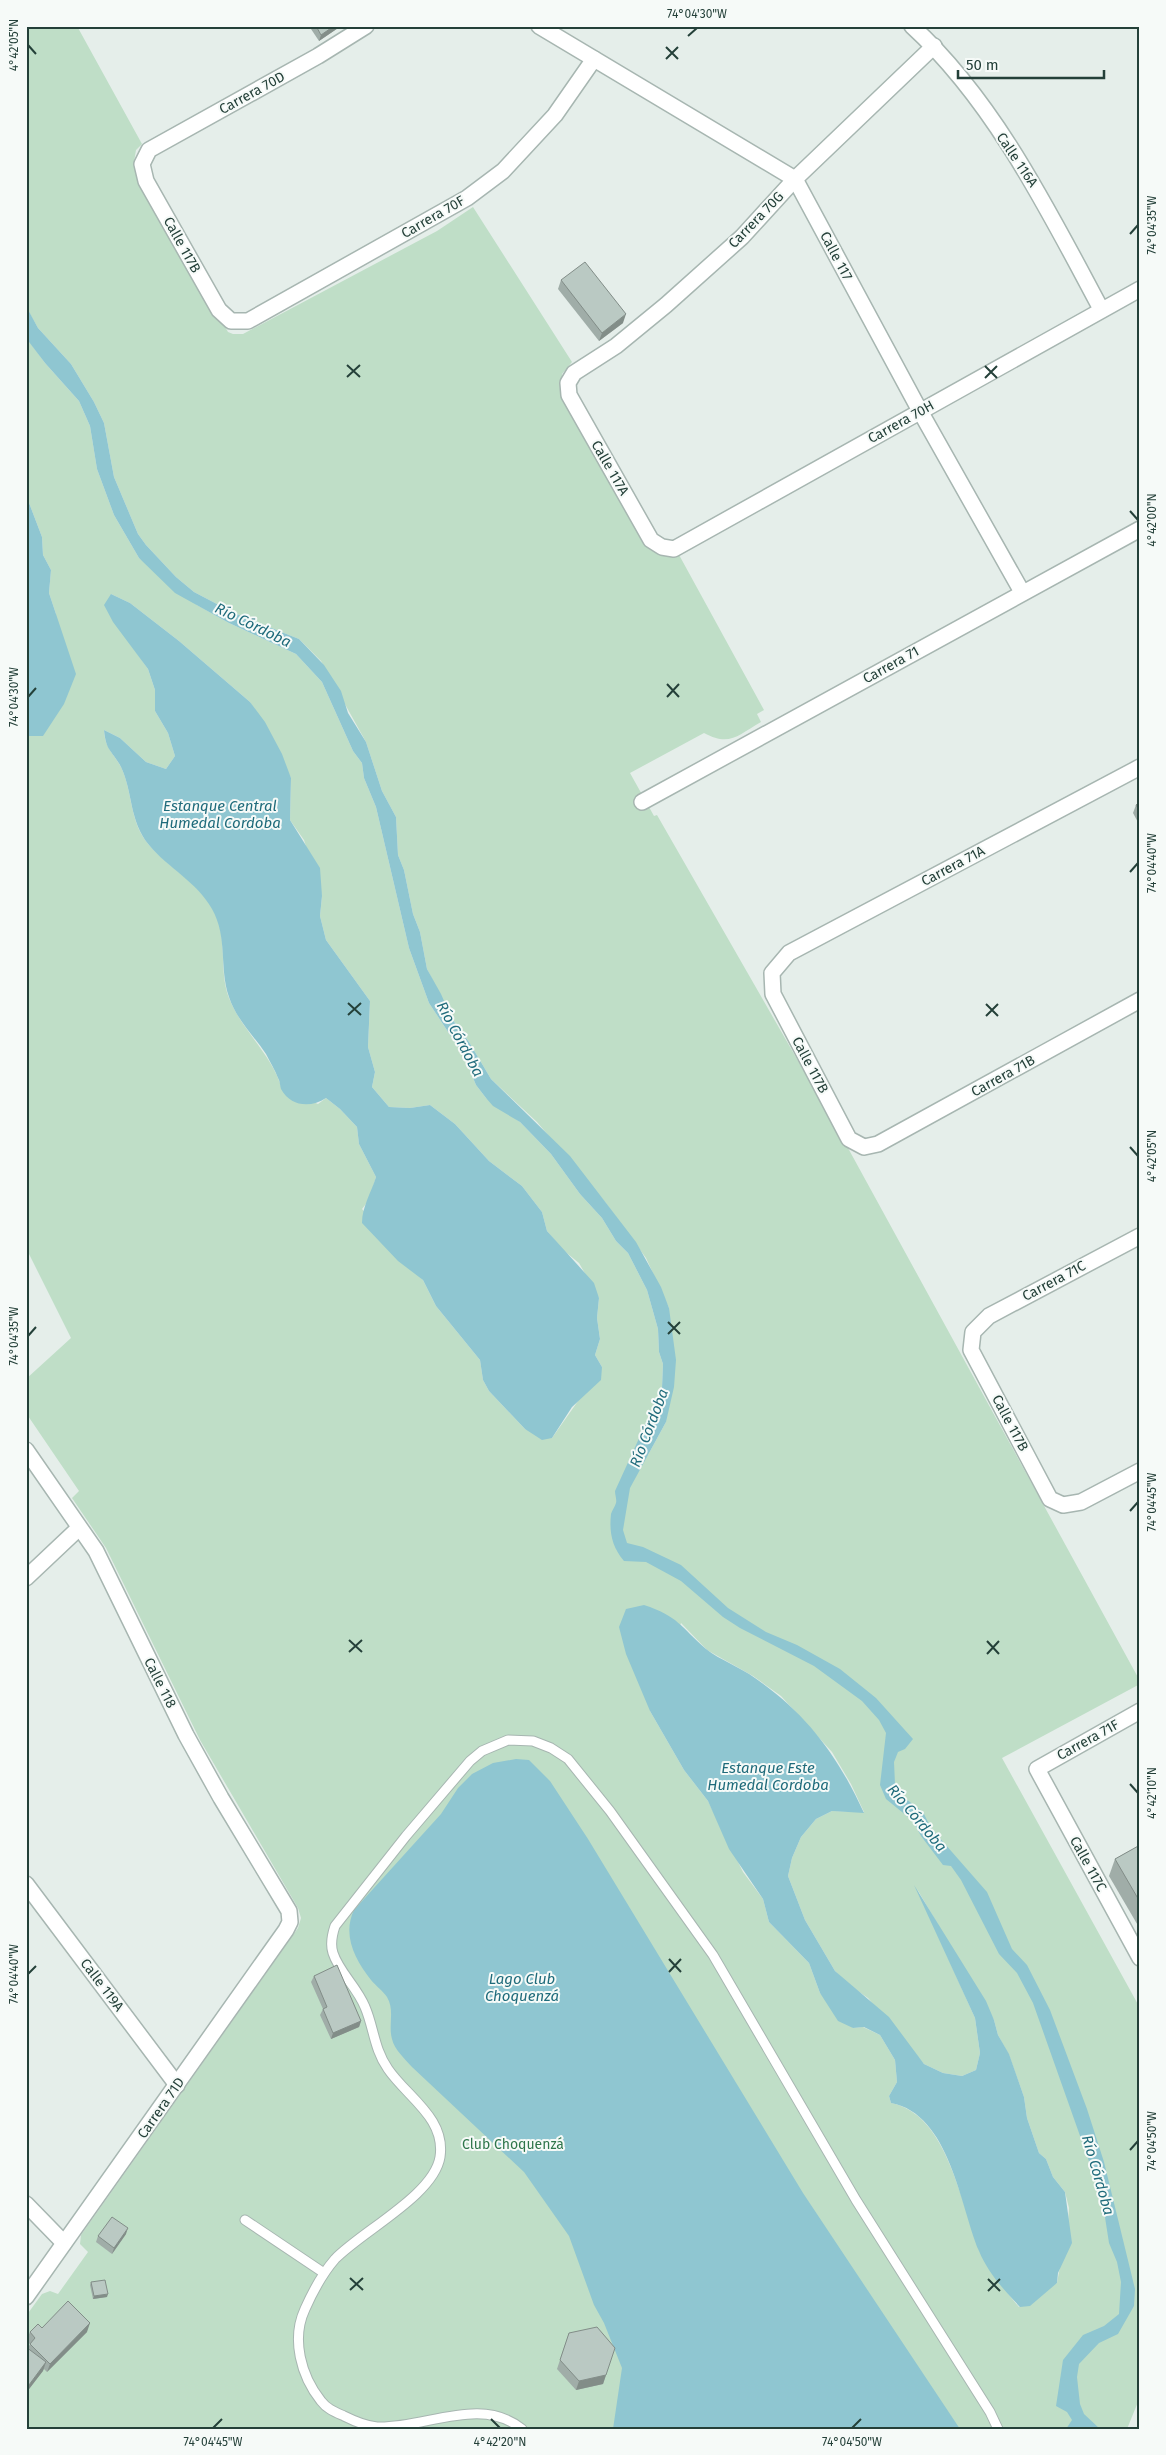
<svg xmlns="http://www.w3.org/2000/svg" width="1166" height="2455" viewBox="0 0 1166 2455" font-family="'Fira Sans',sans-serif">
  <style>
    .green { fill: #bfdec7; fill-rule: evenodd }
    .water { fill: #8fc6d1 }
    .lines { fill: none; stroke-linecap: round; stroke-linejoin: round }
    .service-casing { stroke: #a7b6b1; stroke-width: 11 }
    .minor-casing { stroke: #a7b6b1; stroke-width: 18 }
    .service { stroke: #fff; stroke-width: 9 }
    .minor { stroke: #fff; stroke-width: 15 }
    .wall { fill: #a0ada8 }
    .shaded-wall { fill: #828d88 }
    .building { fill: #bac9c3; stroke: #828d88 }
    .ticks { fill: none; stroke: #244039; stroke-width: 2 }
    .labels { text-anchor: middle; dominant-baseline: central; stroke-width: 4; stroke-linejoin: round; paint-order: stroke }
    .street-label { font-size: 14px; fill: #244039; stroke: #f6faf8 }
    .park-label { font-size: 14px; fill: #2f764b; stroke: #f6faf8 }
    .water-label { font-size: 15px; font-style: italic; fill: #1f6b7b; stroke: #f6faf8 }
    .neatline { fill: none; stroke: #244039; stroke-width: 2 }
    .ticks-label { font-size: 12px; text-anchor: middle; fill: #244039 }
  </style>
  <rect width="100%" height="100%" fill="#e5eeea"/>
  <path class="green" d="M26,26H77L142,144L136,150L134,162L228,332L233,334H243L437,231L473,207L572,362L562,374V391L644,542C654,553 663,560 678,553L764,710L757,714L761,722C738,735 730,747 704,733L630,773L654,816L657,815L848,1148L1140,1681V1684L1002,1758L1140,2008V2397L1127,2429H26V2316L42,2294L50,2291L58,2294L88,2252L80,2244L81,2235L298,1928L301,1918L298,1908L200,1740L106,1548L72,1498L79,1491L26,1413V1379L71,1338L26,1248V736H43L56,614L49,593L51,570L43,555L42,537L26,495V337L45,363L79,401L90,426L97,469L114,515L139,558L197,605L229,623L296,654L322,682L353,751L362,763L364,778L376,807L409,948L429,1003L464,1056L476,1085L486,1098L520,1122L551,1154L580,1194L602,1218L616,1241L628,1253L647,1290L658,1329L659,1352L663,1364L662,1388L639,1439L648,1455L666,1422L669,1308L646,1258L605,1202L537,1122L491,1079L469,1042L452,1019L427,969L420,932L413,914L404,870L398,855L396,817L382,791L366,742L321,661L299,639L234,613L194,592L176,577L146,545L138,534L114,477L104,423L94,402L71,364L38,328L26,307ZM111,594L130,603L179,641L250,702L291,778L290,820L304,840L322,896L320,916L326,940L370,1001L368,1047L375,1072L372,1087L389,1107L410,1108L430,1105L455,1124L489,1161L522,1186L542,1212L547,1231L563,1250L579,1263L599,1298L597,1318L600,1339L595,1355L602,1367L552,1438L525,1429L489,1391L483,1380L480,1360L436,1306L423,1280L362,1209L369,1200L376,1177L359,1144L357,1127L340,1109L326,1098L318,1104L282,1089C272,1054 242,1031 229,998C218,968 229,938 213,909C197,881 169,868 149,845C129,822 133,792 121,767C113,752 105,749 104,730L120,738L146,762L166,769L175,756L168,733L155,711V690L148,669L129,642ZM681,1623L707,1650L753,1676L781,1696L832,1752L851,1784L864,1812L832,1811L816,1819L801,1837L792,1858L788,1876L805,1920L835,1971L849,1985L868,1998L924,2064L943,2073L962,2076L976,2070L980,2053L975,2018L917,1889L994,2020L998,2035L1009,2055L1024,2097L1027,2118L1039,2153L1046,2159L1053,2177L1065,2192L1069,2208L1068,2223L1057,2283L1019,2307C998,2284 980,2247 969,2217C954,2178 940,2113 891,2103L889,2096L897,2082L895,2060L880,2035L863,2027L853,2028L820,1993L809,1963L769,1922L763,1899L743,1872L708,1801L684,1770L650,1711Z"/>
  <g class="water">
    <path d="M26,306L38,328L71,364L94,402L104,423L114,477L138,534L146,545L176,577L194,592L234,613L299,639L324,665L341,691L348,713L366,742L382,791L396,817L398,855L404,870L413,914L420,932L427,969L441,994L452,1019L469,1042L491,1079L570,1156L636,1242L661,1287L669,1308L676,1360L674,1387L666,1422L630,1488L623,1530L627,1543L643,1547L681,1565L728,1608L766,1632L797,1645L840,1669L876,1698L913,1739L905,1749L898,1752L894,1762L895,1784L900,1789L902,1796L923,1812L931,1828L987,1892L1012,1949L1027,1965L1050,2010L1087,2109L1104,2162L1135,2289L1134,2306L1118,2334L1099,2343L1079,2364L1077,2377L1080,2404L1084,2414L1100,2429H1066L1072,2420L1067,2412L1056,2406L1063,2360L1083,2335L1104,2326L1119,2314L1121,2282L1117,2262L1109,2243L1102,2198L1033,2003L1017,1973L999,1954L961,1880L951,1866L943,1865L921,1836L913,1821L886,1799L880,1785L886,1733L879,1720L862,1701L814,1666L740,1628L723,1617L681,1581L646,1562L624,1561C612,1547 609,1532 611,1514C612,1510 615,1507 616,1503C617,1500 615,1495 615,1491L662,1388L663,1364L659,1352L658,1329L647,1290L628,1253L616,1241L602,1218L580,1194L551,1154L520,1122L493,1106L486,1098L476,1085L464,1056L429,1003L409,948L376,807L364,778L362,763L353,751L322,682L296,654L229,623L175,593L139,558L114,515L97,469L90,426L79,401L45,363L26,338Z"/>
    <path d="M26,495L42,537L43,555L51,570L49,593L76,674L64,704L43,736H26Z"/>
    <path d="M111,594L130,603L179,641L250,702L265,722L282,754L291,778L290,820L320,868L322,896L320,916L326,940L370,1001L368,1047L375,1072L372,1087L389,1107L410,1108L430,1105L455,1124L489,1161L522,1186L542,1212L547,1231L594,1283L599,1298L597,1318L600,1339L595,1355L602,1367L601,1380L572,1407L552,1438L542,1440L525,1429L489,1391L483,1380L480,1360L436,1306L423,1280L398,1261L362,1223C362,1207 371,1193 376,1177L359,1144L357,1127L340,1109L326,1098C311,1108 291,1107 281,1089C280,1086 280,1081 278,1078C275,1070 270,1062 266,1054C254,1036 236,1019 229,997C219,968 228,937 212,909C197,882 168,868 149,845C129,821 133,792 121,767C112,750 106,752 104,730L120,738L146,762L166,769L175,756L168,733L155,711V690L148,669L113,622L104,605Z"/>
    <path d="M644,1605C678,1616 681,1627 706,1649C720,1660 740,1667 755,1678C807,1714 838,1756 864,1813L832,1811L816,1819L801,1837L792,1858L788,1876L805,1920L835,1971L889,2017L924,2064L943,2073L962,2076L976,2070L980,2053L975,2018L914,1885L986,2001L994,2020L998,2035L1009,2054L1024,2097L1027,2118L1039,2153L1046,2159L1053,2177L1065,2192L1072,2243L1058,2273L1057,2283L1030,2306L1020,2307C1004,2290 988,2273 979,2251C960,2206 950,2114 891,2103L889,2096L897,2082L895,2060L880,2035L864,2027L853,2028L838,2021L820,1993L809,1963L769,1922L763,1899L729,1849L708,1801L684,1770L650,1711L626,1654L619,1627L626,1609Z"/>
    <path d="M516,1759L529,1760L550,1781L588,1839L803,2193L960,2429H613L622,2368L604,2323L594,2305L569,2236L524,2172L412,2067C405,2059 394,2049 392,2039C388,2025 395,2010 387,1997C383,1991 376,1986 371,1980C355,1960 342,1935 354,1910L441,1814L458,1788L472,1774L493,1763Z"/>
  </g>
  <g class="lines">
    <g class="service-casing">
      <g id="service">
        <path d="M245,2220L324,2273"/>
        <path d="M522,2429C480,2395 425,2429 377,2427C366,2426 354,2421 344,2416C335,2412 327,2409 321,2401C301,2376 291,2339 305,2309C313,2291 322,2274 335,2259C362,2231 434,2195 440,2157C446,2118 407,2097 388,2069C374,2049 374,2028 365,2007C357,1987 339,1972 333,1953C330,1944 332,1935 335,1926L406,1836L470,1761L482,1751L508,1740L533,1741L551,1748L568,1759L610,1811L713,1955L856,2200L990,2412L998,2429"/>
      </g>
    </g>
    <g class="minor-casing">
      <g id="minor">
        <path d="M366,26L318,56L149,150L142,164L146,181L219,310L231,321H248L467,198L503,171L555,115L594,59"/>
        <path d="M539,26L795,179L920,411L1022,592"/>
        <path d="M912,26C995,102 1049,212 1101,309"/>
        <path d="M934,46L795,179L742,237L666,305L616,346L574,373L568,383L569,395L651,540L662,547L674,549L1140,289"/>
        <path d="M1140,767L789,953L772,973L773,994L849,1139L864,1147L878,1144L1140,1000"/>
        <path d="M642,802L1140,529"/>
        <path d="M1140,1236L989,1316L973,1332L971,1350L1050,1499L1063,1505L1081,1502L1140,1471"/>
        <path d="M26,1450L96,1551L186,1735L221,1798L289,1911L290,1922L286,1930L26,2297"/>
        <path d="M26,1578L79,1528"/>
        <path d="M1140,1711L1037,1769L1140,1958"/>
        <path d="M26,1884L177,2085"/>
        <path d="M26,2204L64,2243"/>
      </g>
    </g>
    <use href="#service" class="service"/>
    <use href="#minor" class="minor"/>
  </g>
  <g class="wall">
    <path d="M309,26H341L319,41Z"/>
    <path d="M561,280L623,323L599,341L558,289Z"/>
    <path d="M1140,802V826L1133,813L1136,805Z"/>
    <path d="M1140,1845V1929L1109,1876L1115,1859Z"/>
    <path d="M314,1976L361,2021L359,2027L331,2039L320,2015L323,2009L311,1982Z"/>
    <path d="M126,2234L112,2254L96,2242L98,2236Z"/>
    <path d="M91,2282L107,2297L93,2299L90,2285Z"/>
    <path d="M42,2328L87,2332L47,2372L44,2369L26,2393V2347L28,2348L30,2344L26,2341L30,2332Z"/>
    <path d="M569,2333L606,2375L603,2384L576,2390L557,2369Z"/>
  </g>
  <g class="shaded-wall">
    <path d="M334,26H341L319,41L321,35Z"/>
    <path d="M626,314L623,323L599,341L602,333Z"/>
    <path d="M361,2021L359,2027L331,2039L333,2033Z"/>
    <path d="M128,2228L126,2234L112,2254L114,2248Z"/>
    <path d="M108,2294L107,2297L93,2299L94,2296Z"/>
    <path d="M90,2323L87,2332L47,2372L50,2364Z"/>
    <path d="M46,2362L43,2371L26,2393V2389Z"/>
    <path d="M606,2375L603,2384L576,2390L579,2381Z"/>
  </g>
  <g class="building">
    <path d="M316,26H334L321,35Z"/>
    <path d="M585,262L626,314L602,333L561,280Z"/>
    <path d="M1140,802V812L1136,805Z"/>
    <path d="M1140,1845V1902L1115,1859Z"/>
    <path d="M337,1965L361,2021L333,2033L323,2009L327,2007L314,1976Z"/>
    <path d="M112,2217L128,2228L114,2248L98,2236Z"/>
    <path d="M105,2280L108,2294L94,2296L91,2282Z"/>
    <path d="M68,2301L90,2323L50,2364L30,2344L35,2338L30,2332L38,2324L42,2328Z"/>
    <path d="M597,2327L615,2348L606,2375L579,2381L560,2360L569,2333Z"/>
    <path d="M26,2347L46,2362L26,2389Z"/>
  </g>
  <path class="ticks" d="M688,36L697,28M28,45L36,54M666,47L678,59M666,59L678,47M1130,234L1138,225M347,365L360,377M985,366L997,378M347,377L360,365M985,378L997,366M1130,511L1138,520M667,684L679,697M28,697L36,688M667,697L679,684M1130,872L1138,863M348,1003L361,1015M986,1004L998,1016M348,1015L361,1003M986,1016L998,1004M1130,1147L1138,1156M668,1322L680,1334M668,1334L680,1322M28,1336L36,1327M1130,1511L1138,1502M349,1640L362,1652M987,1641L999,1654M349,1652L362,1640M987,1654L999,1641M1130,1784L1138,1793M669,1959L681,1972M669,1972L681,1959M28,1974L36,1966M1130,2150L1138,2141M350,2278L363,2290M988,2279L1000,2291M350,2290L363,2278M988,2291L1000,2279M491,2419L500,2428M213,2428L222,2419M852,2428L861,2419"/>
  <g class="labels">
    <g class="street-label">
      <text transform="translate(252 93) rotate(-29)">Carrera 70D</text>
      <text transform="translate(1017 160) rotate(56)">Calle 116A</text>
      <text transform="translate(433 217) rotate(-30)">Carrera 70F</text>
      <text transform="translate(756 220) rotate(-46)">Carrera 70G</text>
      <text transform="translate(182 245) rotate(61)">Calle 117B</text>
      <text transform="translate(836 256) rotate(62)">Calle 117</text>
      <text transform="translate(901 422) rotate(-29)">Carrera 70H</text>
      <text transform="translate(610 468) rotate(60)">Calle 117A</text>
      <text transform="translate(891 665) rotate(-29)">Carrera 71</text>
      <text transform="translate(953 866) rotate(-28)">Carrera 71A</text>
      <text transform="translate(810 1065) rotate(62)">Calle 117B</text>
      <text transform="translate(1003 1076) rotate(-29)">Carrera 71B</text>
      <text transform="translate(1054 1281) rotate(-28)">Carrera 71C</text>
      <text transform="translate(1010 1423) rotate(62)">Calle 117B</text>
      <text transform="translate(160 1683) rotate(63)">Calle 118</text>
      <text transform="translate(1088 1740) rotate(-29)">Carrera 71F</text>
      <text transform="translate(1088 1864) rotate(61)">Calle 117C</text>
      <text transform="translate(102 1985) rotate(53)">Calle 119A</text>
      <text transform="translate(161 2108) rotate(-55)">Carrera 71D</text>
    </g>
    <g class="park-label">
      <text x="513" y="2144">Club Choquenzá</text>
    </g>
    <g class="water-label">
      <text transform="translate(253 625) rotate(26)">Río Córdoba</text>
      <text x="220" y="806">Estanque Central<tspan x="220" dy="17">Humedal Cordoba</tspan></text>
      <text transform="translate(460 1039) rotate(62)">Río Córdoba</text>
      <text transform="translate(649 1428) rotate(-69)">Río Córdoba</text>
      <text x="768" y="1768">Estanque Este<tspan x="768" dy="17">Humedal Cordoba</tspan></text>
      <text transform="translate(917 1818) rotate(50)">Río Córdoba</text>
      <text x="522" y="1979">Lago Club<tspan x="522" dy="17">Choquenzá</tspan></text>
      <text transform="translate(1098 2175) rotate(74)">Río Córdoba</text>
    </g>
  </g>
  <rect width="1166" height="2455" fill="none" stroke="#f6faf8" stroke-width="55"/>
  <path d="M958 70v8h146v-8" fill="none" stroke="#244039" stroke-width="2.5"/>
  <text x="966" y="70" font-size="15" fill="#244039" stroke="#f6faf8" stroke-width="4" paint-order="stroke">50 m</text>
  <rect x="28" y="28" width="1110" height="2400" class="neatline"/>
  <g class="ticks-label">
    <text x="697" y="18">74°04'30"W</text>
    <text transform="translate(14 45) rotate(-90)" y="4">4°42'05"N</text>
    <text transform="translate(1152 225) rotate(-90)" y="4">74°04'35"W</text>
    <text transform="translate(1152 520) rotate(-90)" y="4">4°42'00"N</text>
    <text transform="translate(14 697) rotate(-90)" y="4">74°04'30"W</text>
    <text transform="translate(1152 863) rotate(-90)" y="4">74°04'40"W</text>
    <text transform="translate(1152 1156) rotate(-90)" y="4">4°42'05"N</text>
    <text transform="translate(14 1336) rotate(-90)" y="4">74°04'35"W</text>
    <text transform="translate(1152 1502) rotate(-90)" y="4">74°04'45"W</text>
    <text transform="translate(1152 1793) rotate(-90)" y="4">4°42'10"N</text>
    <text transform="translate(14 1974) rotate(-90)" y="4">74°04'40"W</text>
    <text transform="translate(1152 2141) rotate(-90)" y="4">74°04'50"W</text>
    <text x="213" y="2446">74°04'45"W</text>
    <text x="500" y="2446">4°42'20"N</text>
    <text x="852" y="2446">74°04'50"W</text>
  </g>
</svg>
